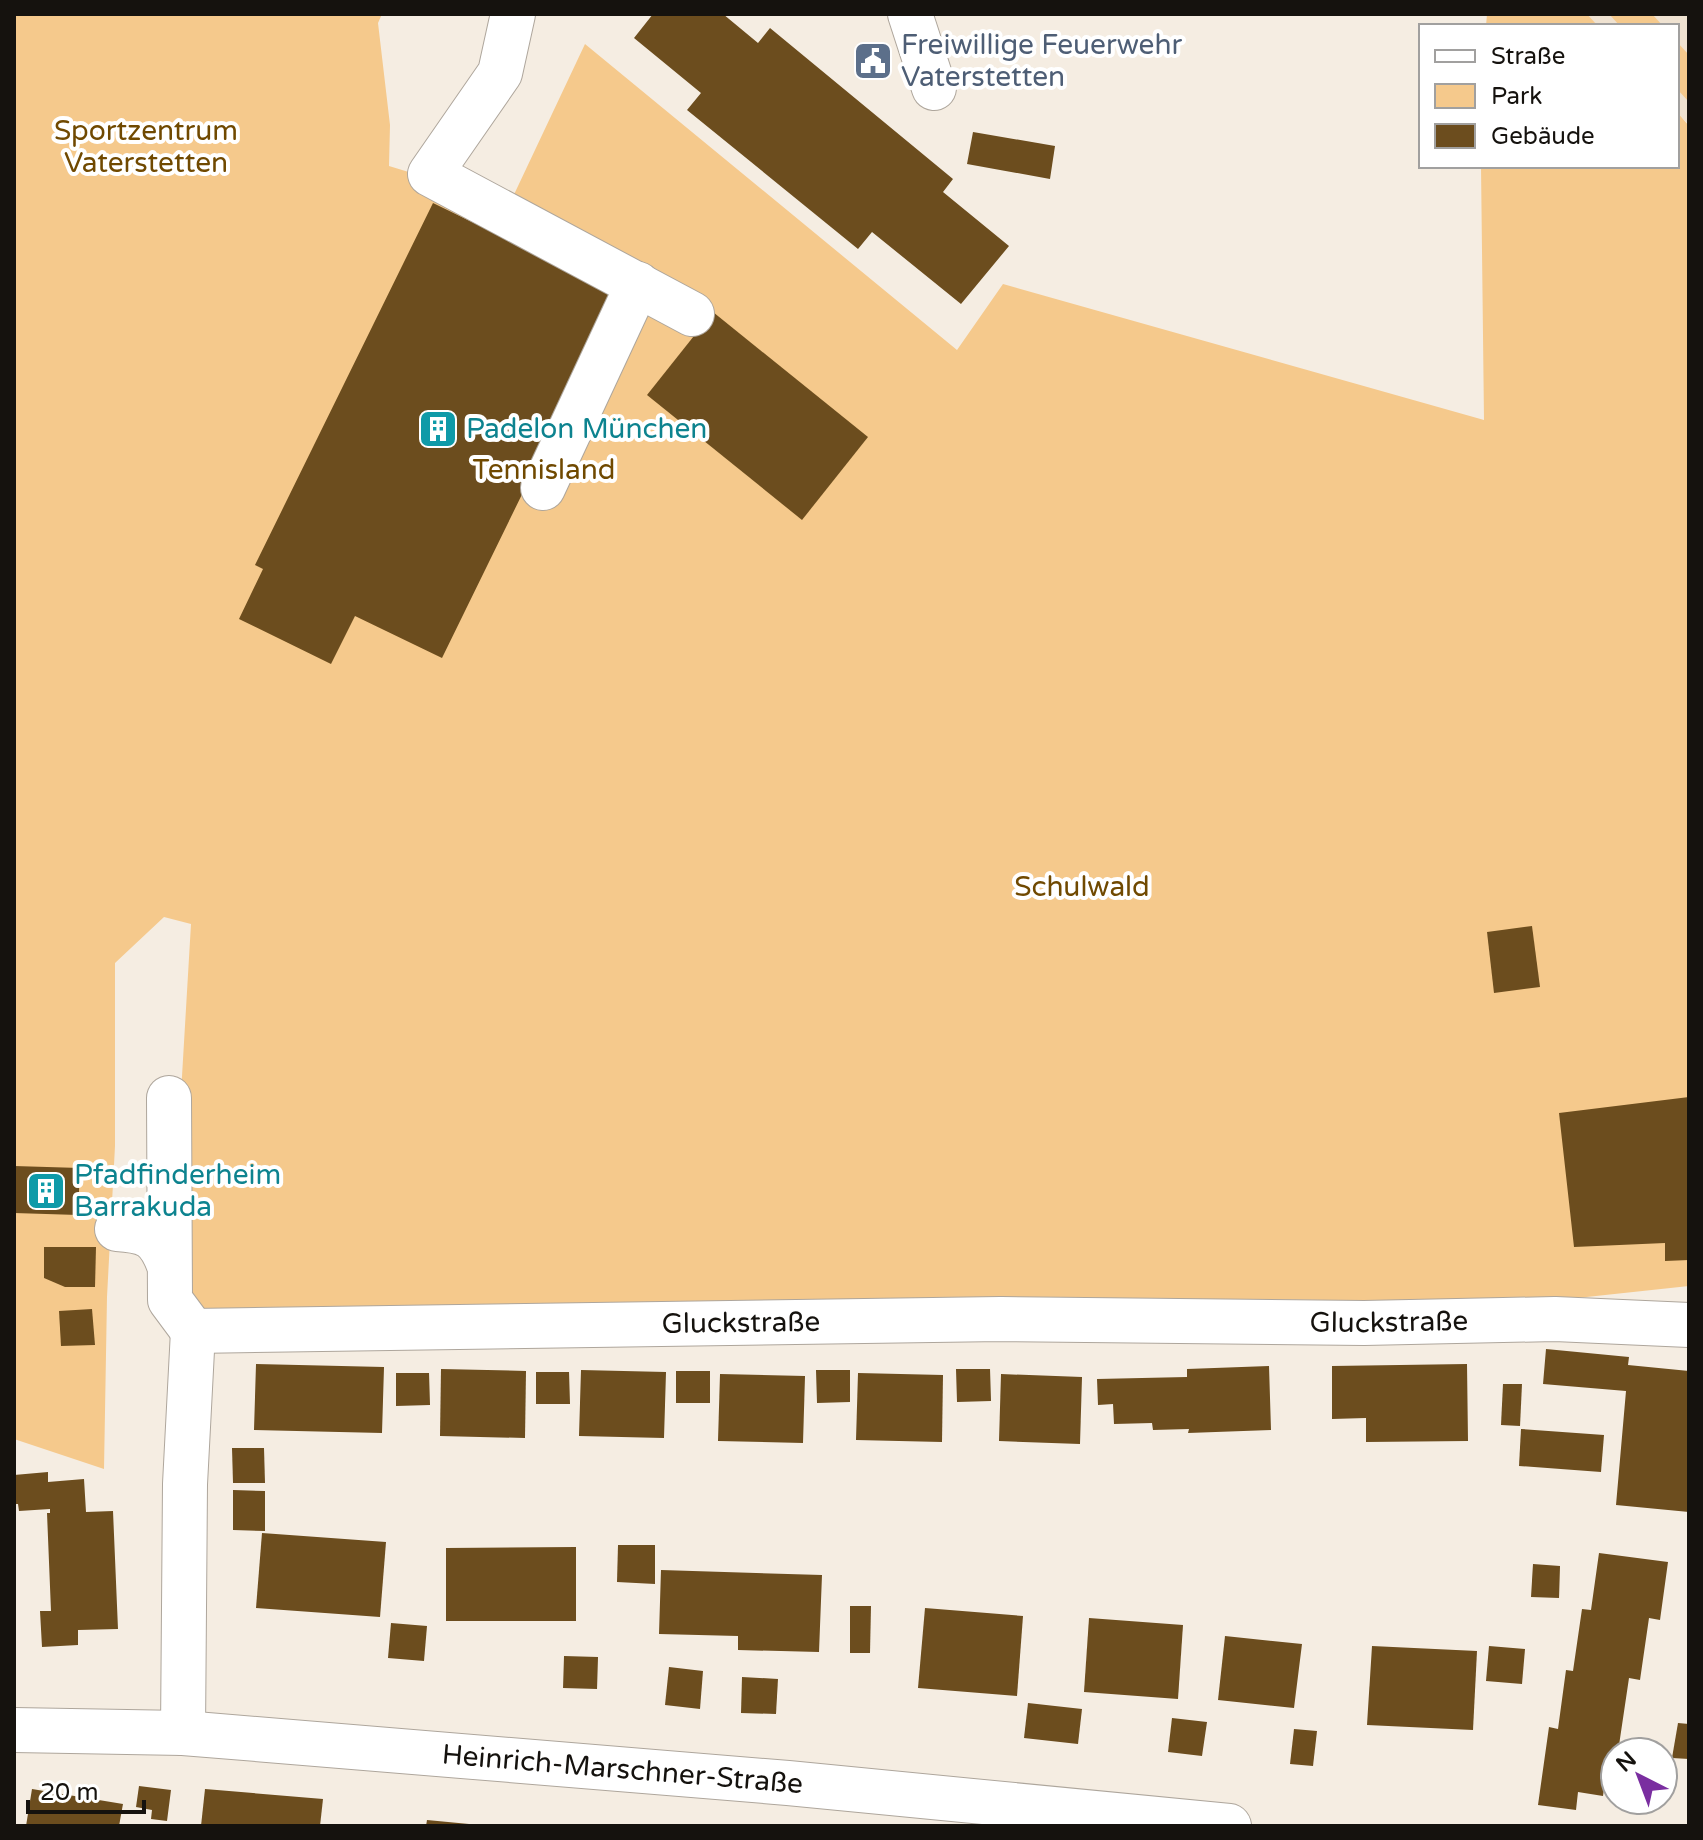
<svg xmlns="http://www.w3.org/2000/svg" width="1703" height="1840" viewBox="0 0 1703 1840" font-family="'Varela Round',sans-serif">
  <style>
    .built { fill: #efe2d1 }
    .green { fill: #f5c98c }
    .building { fill: #6c4d1e }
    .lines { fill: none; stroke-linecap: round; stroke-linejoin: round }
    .minor-casing { stroke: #aea69c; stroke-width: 46 }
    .minor { stroke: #fff; stroke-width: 44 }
    .labels { text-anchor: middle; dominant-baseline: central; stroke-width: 8; stroke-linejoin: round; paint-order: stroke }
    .service-label { font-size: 28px; fill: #4e5e75; stroke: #fff; text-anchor: start }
    .park-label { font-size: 28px; fill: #704900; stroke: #fff }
    .culture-label { font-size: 28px; fill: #0d838f; stroke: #fff; text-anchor: start }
    .street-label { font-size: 28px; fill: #15120e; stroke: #fff }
  </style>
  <rect width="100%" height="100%" fill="#f5ede2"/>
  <path class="built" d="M1587,14H1689V125L1677,112V26H1598Z"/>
  <g class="green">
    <path d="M14,14H382L378,23L390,125L389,166L510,203L585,44L957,350L1003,284L1484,420L1481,166H1677V112L1689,126V1286L1540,1302L994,1297L201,1317L182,1295L179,1127L191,924L164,917L115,963V1146L107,1297L104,1469L14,1439Z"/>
    <path d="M1487,14H1587L1598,26H1486Z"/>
    <path d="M1609,14H1652L1663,26H1620Z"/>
    <path d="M1677,42L1689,55V102L1677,89Z"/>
  </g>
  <g class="building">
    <path d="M653,14H723L758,43L770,28L953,179L943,192L1009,246L961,304L872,232L858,249L687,110L701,93L634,38Z"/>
    <path d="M973,132L1055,146L1050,179L967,164Z"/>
    <path d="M433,203L620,294L442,658L355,616L331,664L239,619L263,569L255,565Z"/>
    <path d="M713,312L868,437L802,520L647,395Z"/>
    <path d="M1532,926L1540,987L1494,993L1487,932Z"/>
    <path d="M1689,1097V1260L1665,1261V1243L1574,1247L1559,1113Z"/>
    <path d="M14,1166L80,1168L78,1215L14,1213Z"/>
    <path d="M44,1247H96L95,1287H65L44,1278Z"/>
    <path d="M92,1309L95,1345L61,1346L59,1311Z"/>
    <path d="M1546,1349L1629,1357L1628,1365L1689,1371V1512L1616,1505L1626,1391L1543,1384Z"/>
    <path d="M256,1364L384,1367L382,1433L254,1430Z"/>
    <path d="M1467,1364L1468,1441L1366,1442V1418L1332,1419V1366Z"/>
    <path d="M1269,1366L1271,1430L1188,1433L1189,1429L1153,1430L1152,1423L1114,1424L1113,1404L1098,1405L1097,1379L1187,1377V1369Z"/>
    <path d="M441,1369L526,1371L525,1438L440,1436Z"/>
    <path d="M956,1369H990L991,1401L957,1402Z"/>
    <path d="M581,1370L666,1372L664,1438L579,1436Z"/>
    <path d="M816,1370H850V1402L817,1403Z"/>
    <rect x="676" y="1371" width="34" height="32"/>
    <path d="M536,1372H569L570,1404H536Z"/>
    <path d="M396,1373H429L430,1405L396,1406Z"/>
    <path d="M858,1373L943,1375L942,1442L856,1440Z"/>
    <path d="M720,1374L805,1376L803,1443L718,1441Z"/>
    <path d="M1001,1374L1082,1377L1080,1444L999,1441Z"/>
    <path d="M1503,1384H1522L1520,1426L1501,1425Z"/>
    <path d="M1521,1429L1604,1435L1601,1472L1519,1466Z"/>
    <path d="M232,1448H264L265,1483H233Z"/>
    <path d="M48,1472V1482L84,1479L86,1512L113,1511L118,1629L78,1630V1645L42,1647L40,1611H51L47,1513H50V1509L19,1511L18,1504H14V1475Z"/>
    <path d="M233,1490L265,1491V1531L233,1530Z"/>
    <path d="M262,1533L386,1542L380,1617L256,1608Z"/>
    <path d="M618,1545H655V1584L617,1582Z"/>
    <path d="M576,1547V1621H446V1548Z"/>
    <path d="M1599,1553L1668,1562L1660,1620L1649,1618L1640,1680L1629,1678L1618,1752H1615V1768L1607,1767L1603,1796L1578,1792L1576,1810L1538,1805L1549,1727L1558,1729L1566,1670L1573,1671L1582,1609L1591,1610Z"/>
    <path d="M1533,1564L1560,1566L1559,1598L1531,1597Z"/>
    <path d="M661,1570L822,1575L819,1652L738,1650V1636L659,1634Z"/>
    <path d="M850,1606H871L870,1653H850Z"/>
    <path d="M925,1608L1023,1616L1017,1696L918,1688Z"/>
    <path d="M1089,1618L1183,1625L1178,1699L1084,1692Z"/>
    <path d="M391,1623L427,1626L424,1661L388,1658Z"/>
    <path d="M1225,1636L1302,1644L1294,1708L1218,1700Z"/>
    <path d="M1372,1646L1477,1651L1473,1730L1367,1725Z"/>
    <path d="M1489,1646L1525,1649L1522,1684L1486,1681Z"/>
    <path d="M564,1656L598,1657L597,1689L563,1688Z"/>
    <path d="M669,1667L703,1671L700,1709L665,1705Z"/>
    <path d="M742,1677L778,1679L776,1714L741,1713Z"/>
    <path d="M1028,1703L1082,1709L1078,1744L1024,1738Z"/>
    <path d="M1172,1718L1207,1722L1202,1756L1168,1752Z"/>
    <path d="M1678,1723L1689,1724V1759L1672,1758Z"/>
    <path d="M1294,1729L1317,1731L1313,1766L1290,1764Z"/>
    <path d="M139,1786L171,1790L167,1821L151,1819L152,1810L136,1807Z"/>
    <path d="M32,1789L123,1804L119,1826H26Z"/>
    <path d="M205,1789L323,1799L320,1826H201Z"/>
    <path d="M427,1820L469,1824V1826H426Z"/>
  </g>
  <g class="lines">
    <g class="minor-casing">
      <g id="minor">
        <path d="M513,14L500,73L430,174L692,314"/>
        <path d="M910,14L934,88"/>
        <path d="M543,488L638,284"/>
        <path d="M169,1098L170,1300L193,1331"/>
        <path d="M117,1229C148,1231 158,1236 169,1265"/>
        <path id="s1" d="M193,1331L1001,1319L1364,1323L1555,1319L1689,1325"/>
        <path id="s2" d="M14,1730L183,1733L788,1783L1229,1826"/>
        <path d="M183,1733L185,1484L193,1331"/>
      </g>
    </g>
    <use href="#minor" class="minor"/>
  </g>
  <defs>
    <g id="civic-square" transform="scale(2)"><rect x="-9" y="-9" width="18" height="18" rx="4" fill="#5c6f8a" stroke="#fff"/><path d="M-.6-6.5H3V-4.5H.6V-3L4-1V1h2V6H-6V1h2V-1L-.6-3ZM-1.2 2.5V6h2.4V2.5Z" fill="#fff"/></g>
    <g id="building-square" transform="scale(2)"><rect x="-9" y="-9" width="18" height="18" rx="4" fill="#0f9aa8" stroke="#fff"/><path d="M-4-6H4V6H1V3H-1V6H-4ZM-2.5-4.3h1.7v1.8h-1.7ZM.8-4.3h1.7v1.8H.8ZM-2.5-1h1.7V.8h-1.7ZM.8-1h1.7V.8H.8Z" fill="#fff"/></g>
  </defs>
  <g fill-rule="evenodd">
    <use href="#civic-square" x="873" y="61"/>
    <use href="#building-square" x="438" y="429"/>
    <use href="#building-square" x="46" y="1191"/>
  </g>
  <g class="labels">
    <g class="service-label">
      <text x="901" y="45">Freiwillige Feuerwehr<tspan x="901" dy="32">Vaterstetten</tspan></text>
    </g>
    <g class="park-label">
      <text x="146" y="131">Sportzentrum<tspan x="146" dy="32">Vaterstetten</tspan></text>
      <text x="544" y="470">Tennisland</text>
      <text x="1082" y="887">Schulwald</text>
    </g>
    <g class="culture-label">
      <text x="466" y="429">Padelon München</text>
      <text x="74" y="1175">Pfadfinderheim<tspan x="74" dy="32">Barrakuda</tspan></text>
    </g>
    <g class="street-label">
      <text stroke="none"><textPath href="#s1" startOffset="1196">Gluckstraße</textPath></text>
      <text stroke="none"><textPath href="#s1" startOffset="548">Gluckstraße</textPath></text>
      <text stroke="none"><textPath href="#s2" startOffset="610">Heinrich-Marschner-Straße</textPath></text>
    </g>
  </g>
  <rect width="1703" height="1840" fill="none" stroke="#15120e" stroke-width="32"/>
  <rect x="1419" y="24" width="260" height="144" fill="#ffffff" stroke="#a1a09f" stroke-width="2"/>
  <rect x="1435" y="50" width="40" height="12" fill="#ffffff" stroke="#a1a09f" stroke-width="2"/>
  <text x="1491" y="64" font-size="24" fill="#15120e">Straße</text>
  <rect x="1435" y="84" width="40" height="24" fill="#f5c98c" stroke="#a1a09f" stroke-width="2"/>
  <text x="1491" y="104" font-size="24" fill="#15120e">Park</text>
  <rect x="1435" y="124" width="40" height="24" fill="#6c4d1e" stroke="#a1a09f" stroke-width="2"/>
  <text x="1491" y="144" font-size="24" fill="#15120e">Gebäude</text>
  <g transform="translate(1639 1776) rotate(318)"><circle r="38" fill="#ffffff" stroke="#a1a09f" stroke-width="2"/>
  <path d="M0-6L14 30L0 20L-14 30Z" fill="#7a2ea0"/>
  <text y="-12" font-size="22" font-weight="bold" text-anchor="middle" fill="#15120e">N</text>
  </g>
  <path d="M28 1800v12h116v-12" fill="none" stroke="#15120e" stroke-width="4"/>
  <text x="40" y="1800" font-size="24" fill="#15120e" stroke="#ffffff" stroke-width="6" paint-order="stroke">20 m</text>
</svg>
